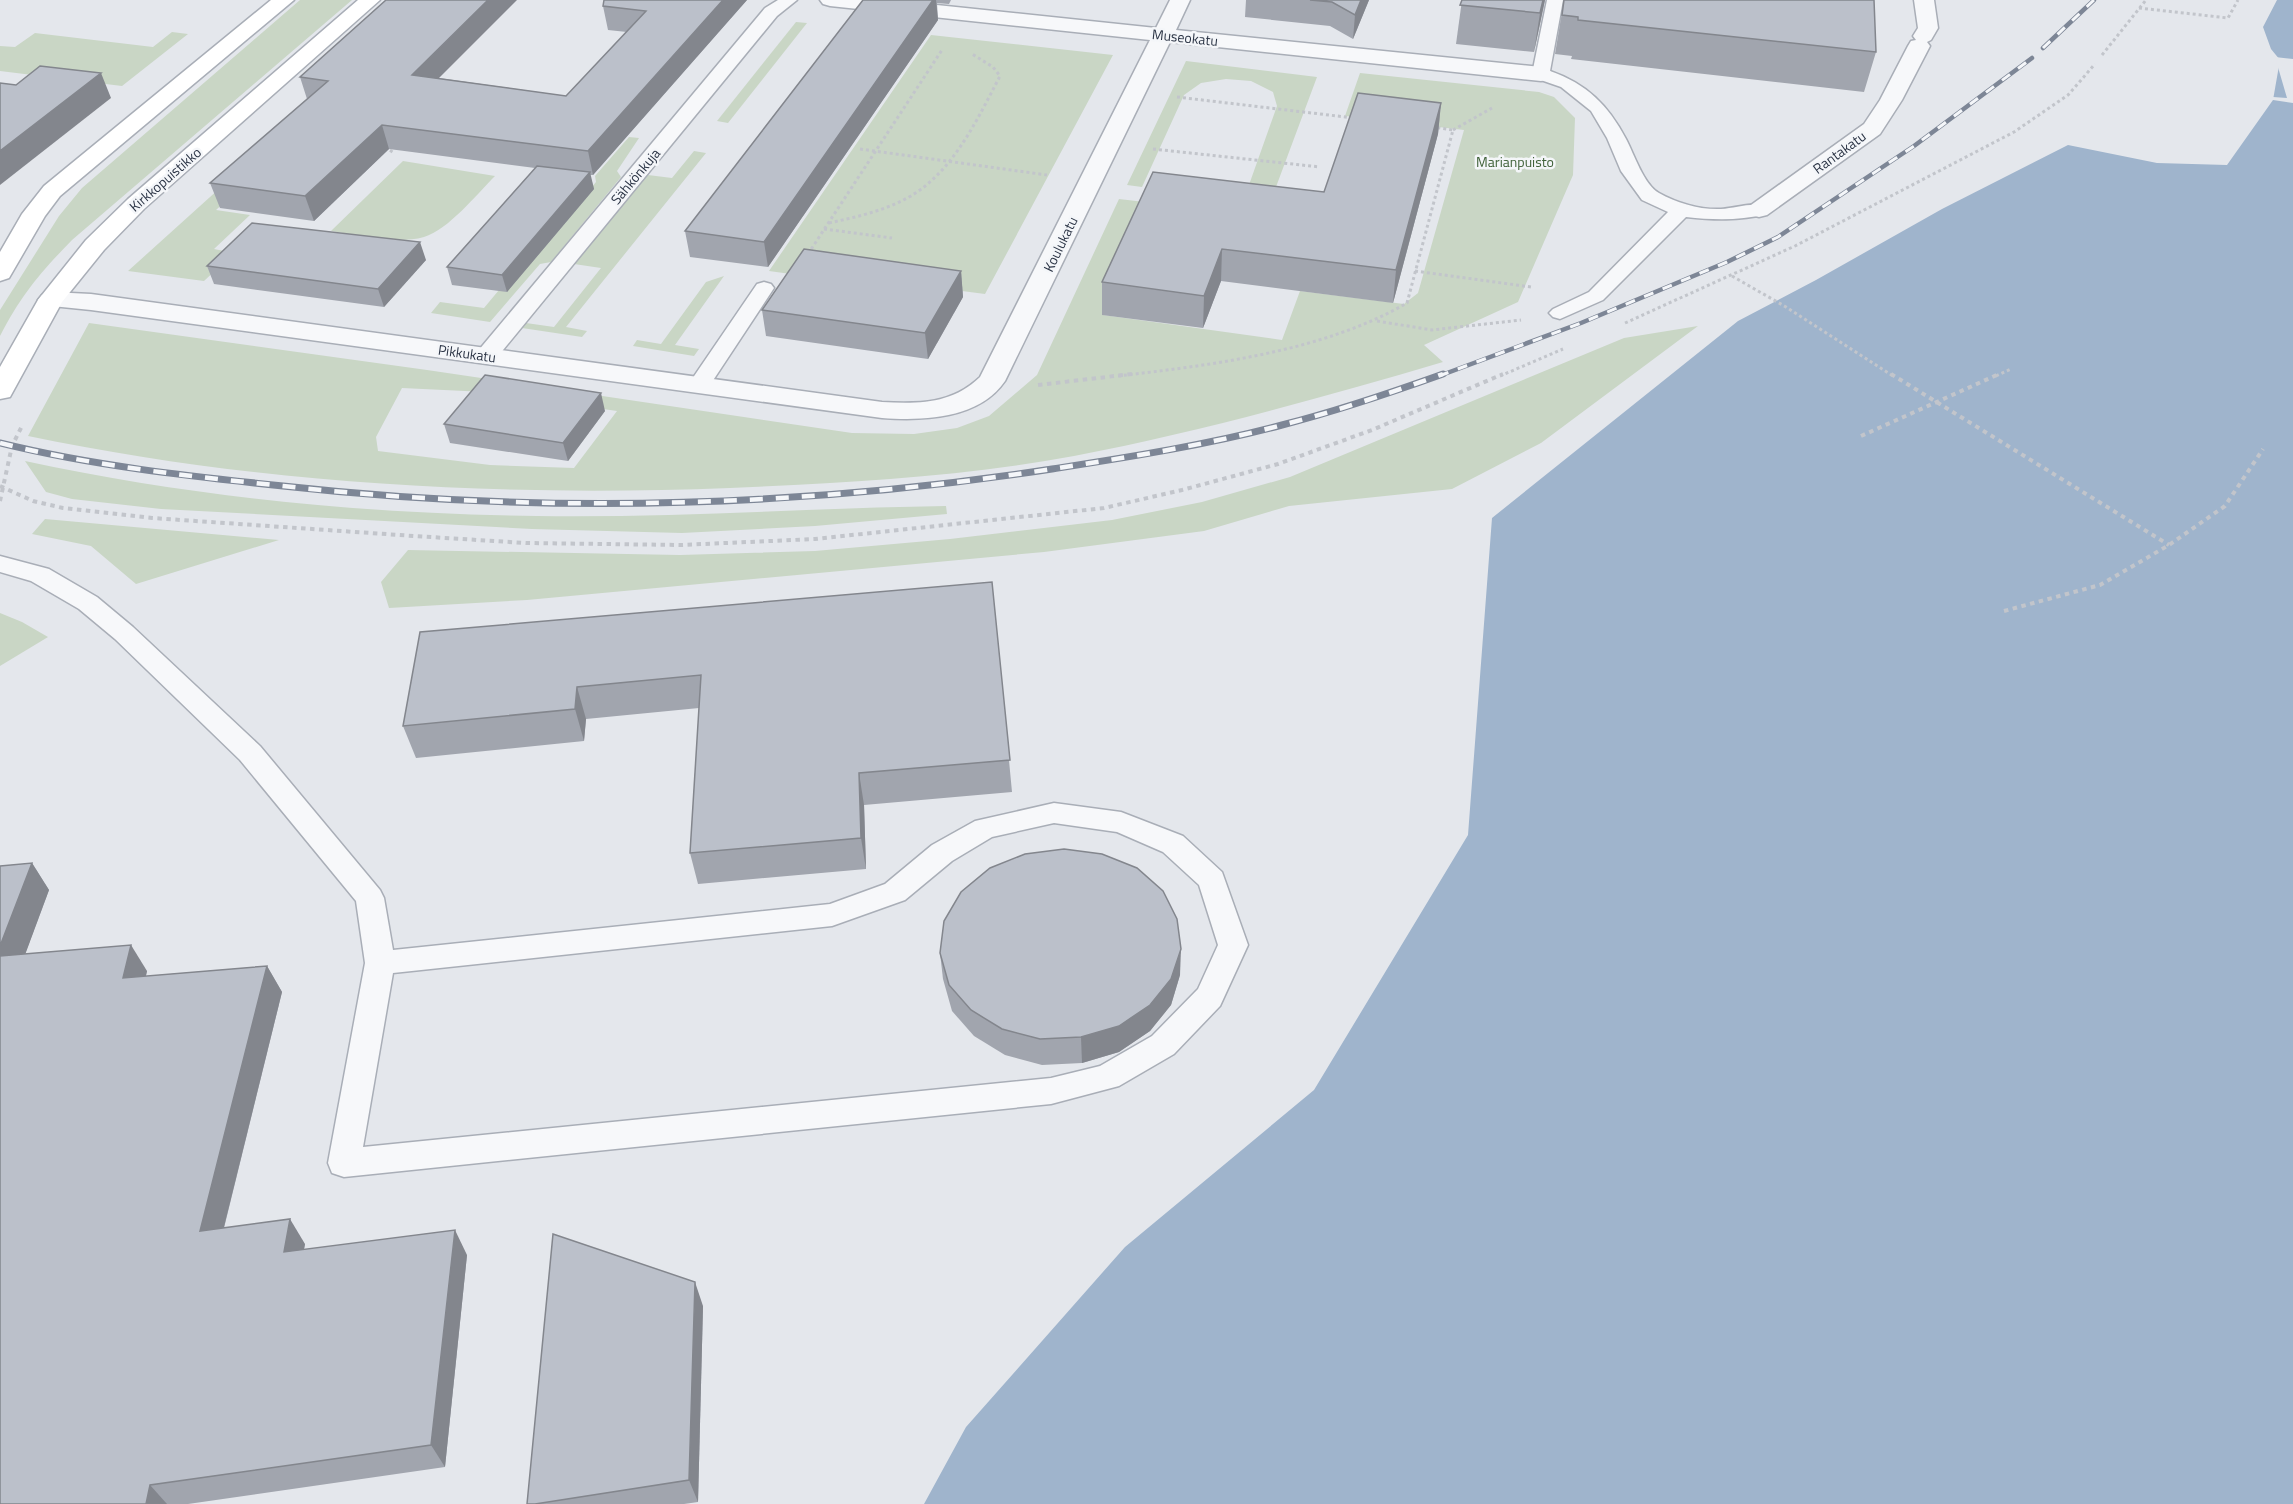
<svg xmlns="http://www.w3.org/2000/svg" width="2293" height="1504" viewBox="0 0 2293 1504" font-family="'Titillium Web',sans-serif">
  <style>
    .green { fill: #c9d6c5; fill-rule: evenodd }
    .water { fill: #9fb4cc }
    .pier { fill: #e4e7ec }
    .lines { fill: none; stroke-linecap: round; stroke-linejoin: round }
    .lane-casing { stroke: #a9aeb7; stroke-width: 3 }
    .street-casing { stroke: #a9aeb7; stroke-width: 3 }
    .secondary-casing { stroke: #a9aeb7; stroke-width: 3 }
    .path-far1 { stroke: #c2c5cb; stroke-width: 3; stroke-dasharray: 3 3; stroke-linecap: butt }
    .path { stroke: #c2c5cb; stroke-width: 4; stroke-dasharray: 4.5 4.5; stroke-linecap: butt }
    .lane { fill: #f7f8fa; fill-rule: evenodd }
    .street { fill: #f7f8fa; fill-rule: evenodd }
    .secondary { fill: #fff; fill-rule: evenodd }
    .rail-far1-casing { stroke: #7d8696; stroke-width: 4.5 }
    .rail-casing { stroke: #7d8696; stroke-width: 7 }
    .rail-far1 { stroke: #f4f6f9; stroke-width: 3; stroke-dasharray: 10; stroke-linecap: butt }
    .rail { stroke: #f4f6f9; stroke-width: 4.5; stroke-dasharray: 13; stroke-linecap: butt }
    .wall { fill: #a1a5ae }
    .shaded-wall { fill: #83868d }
    .building { fill: #bbc0ca; stroke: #83868d; stroke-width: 1.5 }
    .labels { text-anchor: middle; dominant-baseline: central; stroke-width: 5; stroke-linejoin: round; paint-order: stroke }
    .far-street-label { font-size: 14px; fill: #2b3445; stroke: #f4f6f9 }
    .far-park-label { font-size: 14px; fill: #3f6138; stroke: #f4f6f9 }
  </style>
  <rect width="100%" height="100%" fill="#e4e7ec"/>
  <g class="green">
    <path d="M300,0H352L72,240C39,274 22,294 0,336V310L59,216L82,188Z"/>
    <path d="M796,22L807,23L728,123L717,121Z"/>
    <path d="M172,32L188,34L122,86L0,71V46L15,47L35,33L153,47Z"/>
    <path d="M931,35L1113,55L985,294L801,270L798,275L769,271Z"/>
    <path d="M1186,61L1317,77L1270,203L1244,199L1277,106L1273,92L1251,81L1226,79L1201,83L1184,95L1142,187L1127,185Z"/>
    <path d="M1360,73L1539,92L1554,97L1575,118L1573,175L1518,302L1424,345L1443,362C1321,398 1199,432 1074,456C961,477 844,483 730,488C495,497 259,484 28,436L89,323L427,370L852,433L914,434L957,428L989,416L1037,375L1119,199L1153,203L1103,315L1282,340L1300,291L1404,304L1418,293L1464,130L1345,116ZM402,388L486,392L617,411L574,468L490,465L378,451L376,437Z"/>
    <path d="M629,137L639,138L617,171L621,177L551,262L540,264L490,322L431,313L440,302L484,308L504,284L514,280L596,182L595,176Z"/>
    <path d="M271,142L288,144L216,210L250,215L214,249L234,253L204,281L128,271Z"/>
    <path d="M694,151L706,153L566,327L587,331L582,337L522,328L526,323L554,327L601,268L574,264L648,175L672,178Z"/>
    <path d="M403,161L495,176C477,194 448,230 424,237C395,245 361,235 331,231Z"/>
    <path d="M724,276L675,345L699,349L694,356L633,346L637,340L661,344L706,282Z"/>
    <path d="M1698,326L1541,443L1452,489L1289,506L1204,531L1044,552L527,600L389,608L381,582L408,550L680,555L815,551L950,539L1112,520L1202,502L1290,477L1624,338Z"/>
    <path d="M25,461C192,497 365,514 537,516C673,518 810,508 946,506L947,514L815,526L682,533L532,529L161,509L72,499L46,492Z"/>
    <path d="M45,519L279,540L136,584L91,546L32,534Z"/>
    <path d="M0,613L22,622L48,637L0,666Z"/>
  </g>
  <path class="water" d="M2277,0H2293V1504H924L966,1427L1125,1247L1314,1090L1468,835L1492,518L1738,321L1816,280L1942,209L2068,145L2157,163L2227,165L2273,100L2280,60L2271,49L2263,27Z"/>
  <path class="pier" d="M2275,57L2293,59V103L2273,100V97L2287,98Z"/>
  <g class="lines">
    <g class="lane-casing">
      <g id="lane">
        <path d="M778,0H797L777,16L494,361L486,362L478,361L475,356L478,351L765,8Z"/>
        <path d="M1547,0H1563L1550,71C1587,84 1608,105 1626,139C1634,154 1644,185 1659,193C1677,203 1700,210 1721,209C1735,208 1751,202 1766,206L1769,210L1766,214C1739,221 1713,220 1686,217L1603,300L1560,319L1553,317L1549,313L1553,309L1589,292L1668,212L1642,200L1621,171L1607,138L1591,111L1561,87L1535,78L1532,74Z"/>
        <path d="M764,282L771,284L774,288L710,385L707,390L699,392L691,390L688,385L757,284Z"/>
        <path d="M0,556L49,569L97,597L133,627L260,746L380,890L384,898L393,950L830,904L885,884L932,845L975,821L1054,803L1121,812L1183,836L1222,872L1248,945L1220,1006L1174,1054L1119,1086L1051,1104L344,1177L332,1173L328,1163L365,963L356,901L240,760L115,639L79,609L31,581L0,572ZM1054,823L1117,832L1163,852L1199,885L1218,945L1198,989L1152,1036L1100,1066L1051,1078L363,1147L393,973L832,926L905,900L952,861L992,837Z"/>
      </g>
    </g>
    <g class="street-casing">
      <g id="street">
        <path d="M820,0H889L1156,28L1170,0H1190L1176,30L1541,67L1549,69L1552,74L1549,79L1541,81L1170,42L1005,381C979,419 924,421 882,418L91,310L42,305L38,300L42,295L51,292L91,294L882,402C919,404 952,404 980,377L1150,40L830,6L823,4Z"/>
        <path d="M1914,0H1934L1938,28L1931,40L1927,42L1930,46L1902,100L1880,134L1767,215L1759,217L1751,215L1747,210L1751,205L1864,124L1880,100L1908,46L1911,41L1916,40L1913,36L1918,28Z"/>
      </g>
    </g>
    <g class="secondary-casing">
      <g id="secondary">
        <path d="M271,0H294L60,196L45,216L9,278L0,281V252L22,214L44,186Z"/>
        <path d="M358,0H380L144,209L104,250L62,302L10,397L0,399V367L38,300L86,240L128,199Z"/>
      </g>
    </g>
    <g class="path-far1">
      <path d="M2139,8L2228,18L2238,0"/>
      <path d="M2102,55L2146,0"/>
      <path d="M1177,97L1354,118"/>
      <path d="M1453,130L1492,108"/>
      <path d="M385,147L394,153"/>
      <path d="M860,149L1047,175"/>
      <path d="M1153,149L1320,167"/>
      <path d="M829,223C856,217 884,211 909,197C953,172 977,120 1000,76L993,67L972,54"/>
      <path d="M824,229L892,238"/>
      <path d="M808,254L942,50"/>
      <path d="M1415,271L1531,287"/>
      <path d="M1732,276L1786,307L1893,376"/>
      <path d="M1377,321L1432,330L1521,320"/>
      <path d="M1625,323L1795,246L2014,132L2068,95L2095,64"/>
      <path d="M1118,376C1213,365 1324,351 1407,303L1453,130L1433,127"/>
      <path d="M1500,376L1563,349"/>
      <path d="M1996,376L2011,369"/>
    </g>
    <g class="path">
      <path d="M1891,374L2169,545"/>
      <path d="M1038,385L1132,374"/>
      <path d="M1861,436L1999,374"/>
      <path d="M0,486L33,501L63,508L152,518L414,536L526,543L681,545L815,539L1104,508L1182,490L1278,464L1372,430L1503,374"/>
      <path d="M0,501L12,446L23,424"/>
      <path d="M2004,611L2100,585L2169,545L2225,506L2263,449"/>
    </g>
    <use href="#lane" class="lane"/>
    <use href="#street" class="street"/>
    <use href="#secondary" class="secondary"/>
    <g class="rail-far1-casing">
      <g id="rail-far1">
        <path d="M2043,48L2094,0"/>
        <path d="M1439,376L1581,323L1727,262L1778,237L1914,146L2032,58"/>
      </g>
    </g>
    <g class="rail-casing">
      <path id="rail" d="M0,443C93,466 188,476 283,486C538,514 797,508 1052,469C1129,457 1207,445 1282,425C1337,411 1390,393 1443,374"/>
    </g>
    <use href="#rail-far1" class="rail-far1"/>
    <use href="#rail" class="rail"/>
  </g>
  <g class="wall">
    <path d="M747,0L593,175H590L594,189L507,292L452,285L447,267L535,168L389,149L314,221L220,208L210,183L307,99L300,77L439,78L566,96L627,32L608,30L603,6Z"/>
    <path d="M863,0H951L949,4L937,3L938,20L768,267L690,257L685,231Z"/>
    <path d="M1246,0H1369L1353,39L1330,26L1245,17Z"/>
    <path d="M1462,0H1545L1534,52L1456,44Z"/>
    <path d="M1564,0L1876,52L1864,92L1571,59L1572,56L1555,54Z"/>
    <path d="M1441,103L1438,134L1393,303L1221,281L1203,328L1102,315V282L1324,192Z"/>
    <path d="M426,260L384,307L214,284L207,266Z"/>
    <path d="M961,271L963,297L928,359L766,336L762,310Z"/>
    <path d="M605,411L568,461L450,443L444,424Z"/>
    <path d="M992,582L1012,792L864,805L866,869L698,884L690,853L699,708L586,719L584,741L416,758L403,726Z"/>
    <path d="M32,863L49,890L25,954L147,971L146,976L267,966L282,992L224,1228L305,1244L304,1249L467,1255L445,1467L188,1504H0V866Z"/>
    <path d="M940,953L1180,975L1171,1005L1150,1031L1119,1052L1082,1063L1042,1065L1005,1055L974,1036L952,1011L943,979Z"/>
    <path d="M703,1306L698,1502L684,1504H527Z"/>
  </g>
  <g class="shaded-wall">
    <path d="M488,0H517L419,98L412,75Z"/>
    <path d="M723,0H747L593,175L588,151Z"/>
    <path d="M933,0H936L938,20L768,267L764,242Z"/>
    <path d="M1361,0H1369L1353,39L1355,15Z"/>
    <path d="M1543,0H1545L1534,52L1540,13Z"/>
    <path d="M101,73L111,98L0,185V151Z"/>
    <path d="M1441,103L1438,134L1393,303L1396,270Z"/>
    <path d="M382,125L389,149L314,221L305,196Z"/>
    <path d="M590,172L594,189L507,292L502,275Z"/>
    <path d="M420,242L426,260L384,307L378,289Z"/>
    <path d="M1222,249L1221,281L1203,328L1204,296Z"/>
    <path d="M961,271L963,297L928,359L925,333Z"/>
    <path d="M601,393L605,411L568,461L563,443Z"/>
    <path d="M577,687L586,719L584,741L575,709Z"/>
    <path d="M859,773L864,805L866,869L861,838Z"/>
    <path d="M32,863L49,890L15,982L0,961V946Z"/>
    <path d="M131,945L147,971L139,1004L123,978Z"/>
    <path d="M1181,949L1180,975L1171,1005L1150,1031L1119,1052L1082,1063L1081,1037Z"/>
    <path d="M267,966L282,992L217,1255L200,1231Z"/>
    <path d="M290,1219L305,1244L299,1276L284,1252Z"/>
    <path d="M455,1230L467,1255L445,1467L431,1445Z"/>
    <path d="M695,1282L703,1306L698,1502L689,1480Z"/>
    <path d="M150,1485L167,1504H146Z"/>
  </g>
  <g class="building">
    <path d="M386,0H488L412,75L566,96L646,11L603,6L604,0H723L588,151L382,125L305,196L210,183L328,81L300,77Z"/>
    <path d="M863,0H933L764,242L685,231Z"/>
    <path d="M1310,0H1361L1355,15L1332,2Z"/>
    <path d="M1462,0H1543L1540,13L1460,5Z"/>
    <path d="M1564,0H1874L1876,52L1578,20V17L1562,15Z"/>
    <path d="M40,66L101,73L0,151V83L16,85Z"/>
    <path d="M1358,93L1441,103L1396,270L1222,249L1204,296L1102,282L1153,172L1324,192Z"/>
    <path d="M537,166L590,172L502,275L447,267Z"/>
    <path d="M252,223L420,242L378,289L207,266Z"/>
    <path d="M804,249L961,271L925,333L762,310Z"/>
    <path d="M485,375L601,393L563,443L444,424Z"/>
    <path d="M992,582L1010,760L859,773L861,838L690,853L701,675L577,687L575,709L403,726L420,632Z"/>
    <path d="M1064,849L1102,854L1137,868L1163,891L1177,919L1181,949L1171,979L1150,1005L1119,1026L1081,1037L1040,1039L1002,1029L971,1010L949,985L940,953L944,921L961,892L990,868L1025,854Z"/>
    <path d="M32,863L0,946V866Z"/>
    <path d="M131,945L123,978L267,966L200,1231L290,1219L284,1252L455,1230L431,1445L150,1485L146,1504H0V956Z"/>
    <path d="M553,1234L695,1282L689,1480L535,1504H527Z"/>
  </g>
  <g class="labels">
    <g class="far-street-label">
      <text transform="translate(1185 37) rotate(6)">Museokatu</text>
      <text transform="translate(1839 152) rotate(-36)">Rantakatu</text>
      <text transform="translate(635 176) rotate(-50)">Sähkönkuja</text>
      <text transform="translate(165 179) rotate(-41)">Kirkkopuistikko</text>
      <text transform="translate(1060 244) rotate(-64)">Koulukatu</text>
      <text transform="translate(467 353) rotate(8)">Pikkukatu</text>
    </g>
    <g class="far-park-label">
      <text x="1515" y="161">Marianpuisto</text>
    </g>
  </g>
</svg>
